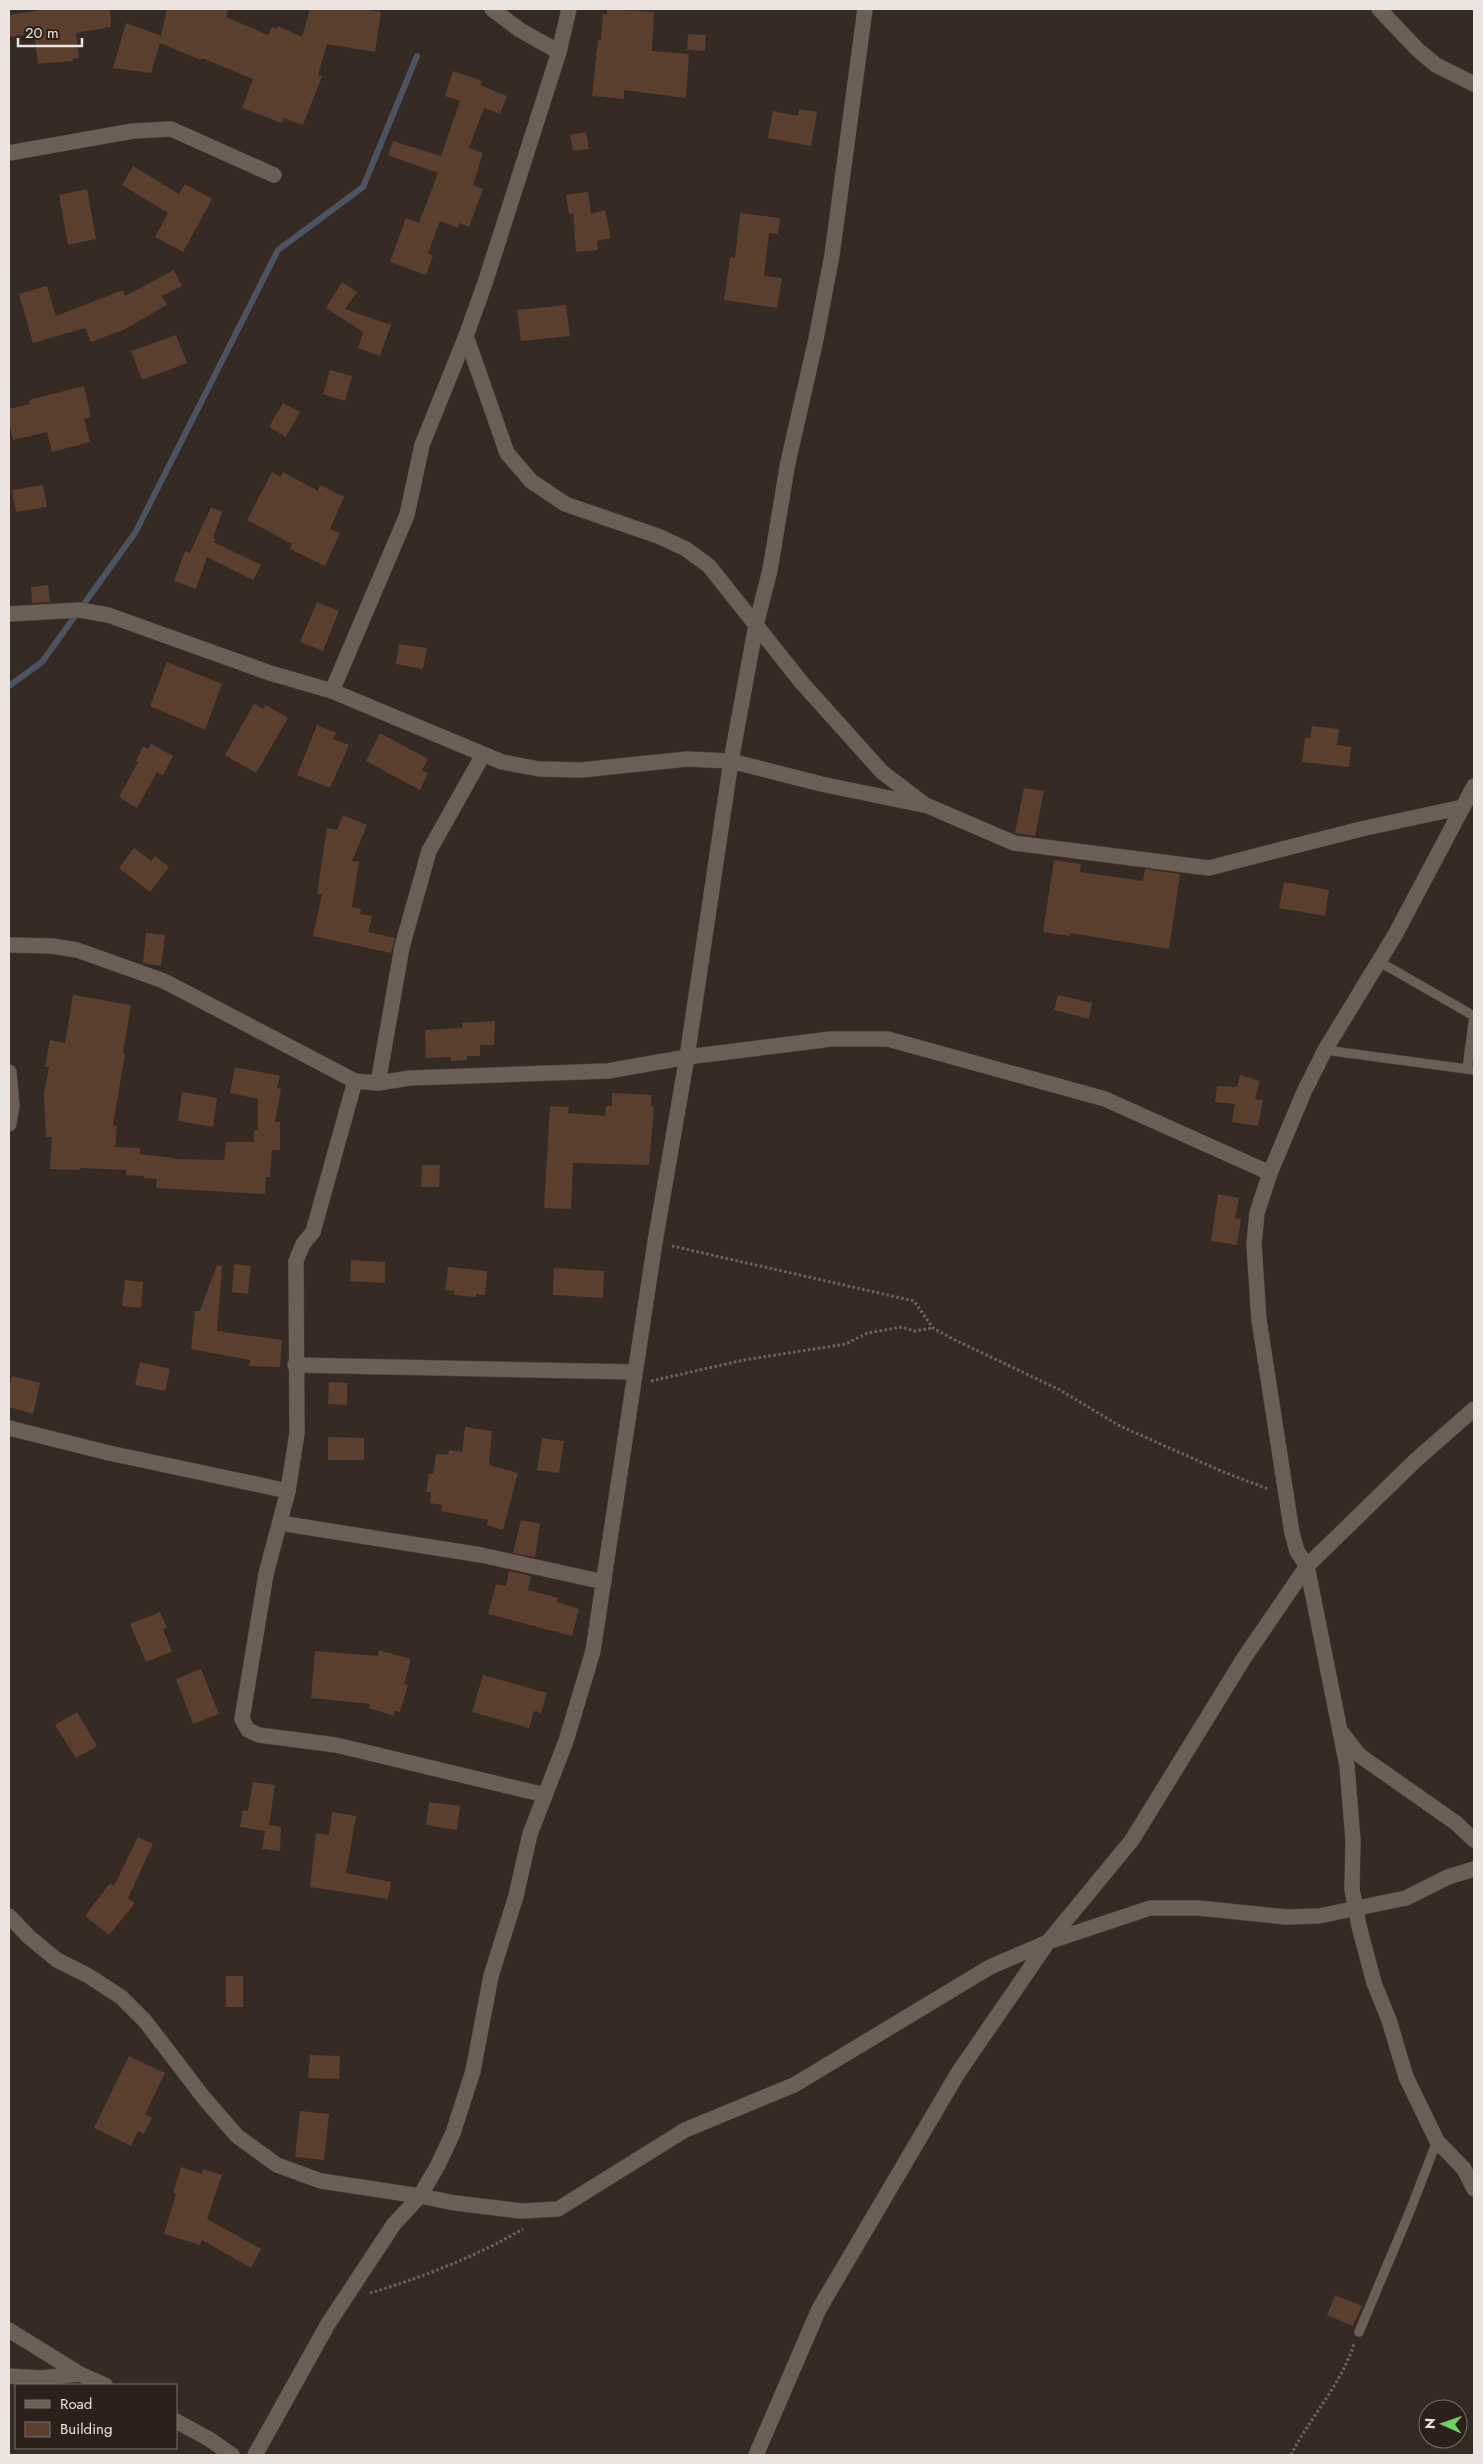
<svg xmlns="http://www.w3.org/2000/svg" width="1483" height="2464" viewBox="0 0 1483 2464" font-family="Jost,sans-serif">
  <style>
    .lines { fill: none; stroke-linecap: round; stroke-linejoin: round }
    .stream { stroke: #4c5462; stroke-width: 6 }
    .building { fill: #5b3f2f }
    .lane-casing { stroke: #4f4540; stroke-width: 10 }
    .street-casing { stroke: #4f4540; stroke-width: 16 }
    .secondary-casing { stroke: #4f4540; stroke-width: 16 }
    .path { stroke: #6e645e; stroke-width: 3; stroke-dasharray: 2.5 2.5; stroke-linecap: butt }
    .lane { stroke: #6c5f57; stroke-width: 9 }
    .street { stroke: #6c5f57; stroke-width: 15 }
    .secondary { stroke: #6c5f57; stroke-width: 15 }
  </style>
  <rect width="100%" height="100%" fill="#362a24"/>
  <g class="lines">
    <path class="stream" d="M9,686L42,662L135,533L278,250L363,187L417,56"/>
  </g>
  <g class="building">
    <path d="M37,9H110L111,27L76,33L79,58L72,59L73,61L38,64L34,33L9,37V15L37,11Z"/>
    <path d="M167,9H228L226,17L268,35L272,27L277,29L278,26L302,37L310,9H364L381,12L375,52L327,44L318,75L322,76L303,125L284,118L282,123L242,108L253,79L202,58L201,60L160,43L151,73L113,68L126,23L161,36Z"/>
    <path d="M607,9L654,12L652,51L689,54L686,98L624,90V99L592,96L598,40H601L603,14H607Z"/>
    <path d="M688,34L706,35L705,51L687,50Z"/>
    <path d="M453,71L482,81L480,85L507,96L500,114L484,108L469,148L483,153L473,185L483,189L469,227L459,223L458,228L440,221L428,253L433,256L426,275L390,262L406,218L419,223L438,173L388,155L393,141L441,156L460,101L445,96Z"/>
    <path d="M799,109L817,112L811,146L768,138L773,111L798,116Z"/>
    <path d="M586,132L589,149L573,151L570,135Z"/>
    <path d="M133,166L179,194L185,184L212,199L183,252L155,237L168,213L122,185Z"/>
    <path d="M87,189L96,239L68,245L59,195Z"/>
    <path d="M588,192L591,214L605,210L611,238L597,241L598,250L576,252L573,213L569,214L566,195Z"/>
    <path d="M740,213L780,218L778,234L769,233L764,276L782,278L777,308L724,300L730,257L735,258Z"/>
    <path d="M174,270L182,286L162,296L167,305L123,330L91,342L85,328L33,343L19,294L47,286L56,316L123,290L125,296Z"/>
    <path d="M342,282L357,292L345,309L391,325L380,356L358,348L363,332L326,308Z"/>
    <path d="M566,305L570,336L521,341L517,310Z"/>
    <path d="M176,335L187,363L142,380L131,351Z"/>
    <path d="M330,370L352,376L345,401L323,394Z"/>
    <path d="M84,386L91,417L84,419L90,442L52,452L47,432L13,440L9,423V409L30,404L29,400Z"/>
    <path d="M283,403L300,412L286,437L269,427Z"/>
    <path d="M272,472L281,477L283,472L318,491L320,485L344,497L330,529L340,533L325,566L290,549L292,544L247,520Z"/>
    <path d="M43,485L47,507L16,512L12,490Z"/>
    <path d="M211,507L222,512L213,538L216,539L214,542L261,565L253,580L207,557L196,589L174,581L185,551L190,553Z"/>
    <path d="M48,585L50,602L32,603L31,587Z"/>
    <path d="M317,602L339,611L323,651L300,642Z"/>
    <path d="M399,644L427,648L423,669L396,664Z"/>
    <path d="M167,662L222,684L205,730L150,706Z"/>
    <path d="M254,704L263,709L266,705L288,718L256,773L225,755Z"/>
    <path d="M317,725L336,733L333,739L349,745L330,788L297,775Z"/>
    <path d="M1312,726L1339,729L1337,745L1351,747L1349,767L1302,762L1305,738H1310Z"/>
    <path d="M380,733L428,759L422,770L428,773L420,790L366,761Z"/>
    <path d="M151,744L173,756L163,775L157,772L137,808L119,797L138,762L136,761L143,746L148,749Z"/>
    <path d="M1024,788L1044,791L1035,836L1015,833Z"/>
    <path d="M343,815L367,825L352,861L359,862L352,907L361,909L360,914L372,916L368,932L395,938L391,953L313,936L322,894H317L327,828L337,830Z"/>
    <path d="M134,848L151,861L155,856L169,867L150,892L119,868Z"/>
    <path d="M1054,860L1081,864L1080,872L1143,881L1145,869L1180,874L1169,949L1070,933V936L1043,932Z"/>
    <path d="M1284,882L1329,890L1325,916L1279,908Z"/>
    <path d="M146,933L165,935L161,966L143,963Z"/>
    <path d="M73,995L131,1005L123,1053L125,1054L113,1125L117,1126L115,1147L140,1148V1154L173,1158V1159L224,1160L226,1142H254V1130H258V1099L230,1093L235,1067L280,1076L277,1088L281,1089L275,1122H280V1150H272L270,1177H266L265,1194L156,1188L157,1179L144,1178V1176L126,1175V1170L80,1168V1170L50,1169L52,1137H46L44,1093L49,1067H45L50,1040L65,1043Z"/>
    <path d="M1058,995L1092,1003L1089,1019L1054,1010Z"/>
    <path d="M495,1021L494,1043L493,1045H480V1056H467V1060L451,1061V1057L426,1058L425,1030L462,1028V1023Z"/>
    <path d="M1240,1075L1260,1081L1255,1099L1263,1100L1258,1126L1232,1122L1235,1104L1215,1102L1217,1086L1237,1087Z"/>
    <path d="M182,1092L217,1098L213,1127L178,1121Z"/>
    <path d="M612,1093L651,1095V1106L654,1107L649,1165L573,1163L571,1209L544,1208L550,1106L569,1107L568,1113L605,1116L606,1106H612Z"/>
    <path d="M422,1165H440L439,1187H421Z"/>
    <path d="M1218,1194L1239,1198L1235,1218L1241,1219L1237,1245L1211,1241Z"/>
    <path d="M351,1260L385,1262V1283L350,1281Z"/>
    <path d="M234,1264L251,1266L248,1294L232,1292Z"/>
    <path d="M217,1265L222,1266L217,1331L282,1340L280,1367L249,1366L250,1360L191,1349L195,1311H200Z"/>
    <path d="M448,1267L487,1271L485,1295L476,1294V1297L454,1295V1291L445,1290Z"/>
    <path d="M554,1268L604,1271L603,1298L553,1295Z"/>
    <path d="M125,1280L143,1282L141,1308L122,1306Z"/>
    <path d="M140,1362L170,1369L165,1391L135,1385Z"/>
    <path d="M12,1376L40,1383L33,1414L9,1407V1390Z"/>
    <path d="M329,1382L347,1383V1405L328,1404Z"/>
    <path d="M465,1427L492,1431L489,1465L518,1473L503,1530L487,1525L488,1520L441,1511L442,1505L430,1503L431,1492H426L429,1473L433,1474L436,1454L448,1455L449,1450L462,1452Z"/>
    <path d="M328,1437L364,1438V1460H328Z"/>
    <path d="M542,1438L564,1441L559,1473L537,1470Z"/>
    <path d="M521,1520L540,1524L535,1557L513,1553Z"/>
    <path d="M509,1571L531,1576L528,1590L558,1598L557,1602L579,1609L572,1636L488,1614L496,1584L506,1586Z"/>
    <path d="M160,1612L167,1628L163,1629L172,1652L146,1662L130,1624Z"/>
    <path d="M379,1650L411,1659L404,1684L408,1685L400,1712L395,1711L394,1716L369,1708L370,1704L311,1698L315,1651L378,1656Z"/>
    <path d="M201,1669L219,1714L193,1724L176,1679Z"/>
    <path d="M483,1675L547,1693L541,1713L534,1711L529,1728L472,1712Z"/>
    <path d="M77,1712L97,1746L76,1758L55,1725Z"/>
    <path d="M253,1782L275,1785L269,1825L281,1827L280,1851L262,1849L265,1831L240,1827L243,1810L248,1811Z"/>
    <path d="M429,1802L460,1806L457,1830L426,1825Z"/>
    <path d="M332,1812L356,1816L346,1873L391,1882L388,1899L310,1887L316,1833L329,1835Z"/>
    <path d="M138,1837L153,1844L128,1898L135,1903L109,1935L85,1916L110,1883L114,1886Z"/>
    <rect x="226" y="1976" width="17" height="31"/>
    <path d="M310,2055L340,2056L339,2079L308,2078Z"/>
    <path d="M129,2056L165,2073L145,2114L152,2118L144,2134L138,2131L131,2146L94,2128Z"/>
    <path d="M300,2111L329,2114L324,2160L295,2157Z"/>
    <path d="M181,2167L202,2174L203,2169L222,2175L207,2219L261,2249L251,2268L202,2240L200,2245L164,2234L176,2194L173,2193Z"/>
    <path d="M1335,2295L1362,2306L1353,2326L1327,2315Z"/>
  </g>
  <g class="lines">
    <g class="lane-casing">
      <g id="lane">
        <path d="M1378,961L1474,1016"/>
        <path d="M1325,1050L1474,1070"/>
        <path d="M1467,1069L1474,1016"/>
        <path d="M1359,2332L1410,2211L1437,2141"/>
      </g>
    </g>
    <g class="street-casing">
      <g id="street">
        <path d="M492,9L520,30L559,52"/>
        <path d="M1379,9L1418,50L1436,65L1474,84"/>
        <path d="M9,153L133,131L171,129L274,175"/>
        <path d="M466,336L507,453L531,481L565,504L658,536L686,549L709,566L802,683L882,772L924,804"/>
        <path d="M9,614L80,610L108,615L270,673L332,691L502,762L539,769L581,770L687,759L731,761L821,784L928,806L1014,843L1209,868L1361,829L1463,807"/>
        <path d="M332,691L407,515L422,445L466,336L485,283L559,52L569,9"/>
        <path d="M1474,786L1395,935L1325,1050L1304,1092L1270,1173L1257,1213L1254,1244L1259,1320L1292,1533L1297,1551L1307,1566L1347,1766L1353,1840L1352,1889L1359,1926L1374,1983L1389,2020L1406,2077L1437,2141L1464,2169L1474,2189"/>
        <path d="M9,945L52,946L77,950L164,981L355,1081L378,1083L410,1078L608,1071L687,1057L831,1039H888L1105,1099L1270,1173"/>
        <path d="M9,1072L12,1105L9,1124"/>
        <path d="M355,1081L313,1232L303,1244L296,1261L297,1433L288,1491L266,1574L242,1719L248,1730L259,1735L336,1745L545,1795"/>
        <path d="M378,1083L402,947L429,851L483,755"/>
        <path d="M295,1365L635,1372"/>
        <path d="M9,1428L109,1453L288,1491"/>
        <path d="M280,1523L481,1555L604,1582"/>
        <path d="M1342,1733L1359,1755L1456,1823L1474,1840"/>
        <path d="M9,1916L29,1937L57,1960L87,1975L121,1997L145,2021L204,2098L237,2136L277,2165L321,2181L420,2196L455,2203L521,2211L558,2209L685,2130L794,2085L990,1967L1048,1942L1150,1908H1198L1286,1917L1319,1916L1406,1898L1448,1877L1474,1869"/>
        <path d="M9,2330L80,2374L105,2385"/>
        <path d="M9,2376L41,2378L80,2374"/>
        <path d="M176,2421L209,2439L232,2455"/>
        <path d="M255,2455L328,2324L394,2224L420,2196L438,2165L453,2133L473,2071L491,1976L516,1896L530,1834L566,1741L593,1651L655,1242L687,1057L731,761L756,625L770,570L788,462L815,344L832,255L865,9"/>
      </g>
    </g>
    <g class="secondary-casing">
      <path id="secondary" d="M756,2455L819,2309L958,2073L1048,1942L1132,1840L1244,1658L1307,1566L1417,1459L1474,1409"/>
    </g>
    <g class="path">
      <path d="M672,1246L914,1301L933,1328L951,1338L1060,1390L1118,1425L1221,1471L1268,1489"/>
      <path d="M651,1381L744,1360L846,1344L867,1333L902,1327L914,1331L933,1328"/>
      <path d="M370,2293C423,2277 475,2257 523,2229"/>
      <path d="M1291,2455C1310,2417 1341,2385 1354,2344"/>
    </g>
    <use href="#lane" class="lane"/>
    <use href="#street" class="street"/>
    <use href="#secondary" class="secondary"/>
  </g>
  <rect width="1483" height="2464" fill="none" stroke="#ece4e0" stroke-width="20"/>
  <rect x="15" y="2384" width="162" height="65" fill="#2c211a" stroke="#796f69"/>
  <rect x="25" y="2400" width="25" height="8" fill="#6c5f57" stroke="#796f69"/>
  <text x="60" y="2409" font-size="15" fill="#ece4e0">Road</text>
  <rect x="25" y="2422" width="25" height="15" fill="#5b3f2f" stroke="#796f69"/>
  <text x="60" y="2434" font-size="15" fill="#ece4e0">Building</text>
  <g transform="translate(1443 2424) rotate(272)"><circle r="24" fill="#2c211a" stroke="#796f69"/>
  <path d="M0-4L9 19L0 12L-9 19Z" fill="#70d35f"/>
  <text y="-8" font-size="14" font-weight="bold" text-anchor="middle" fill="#ece4e0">N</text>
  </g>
  <path d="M18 38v8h64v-8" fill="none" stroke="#ece4e0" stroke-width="2.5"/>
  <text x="25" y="38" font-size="15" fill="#ece4e0" stroke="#2c211a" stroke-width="4" paint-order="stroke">20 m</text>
</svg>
